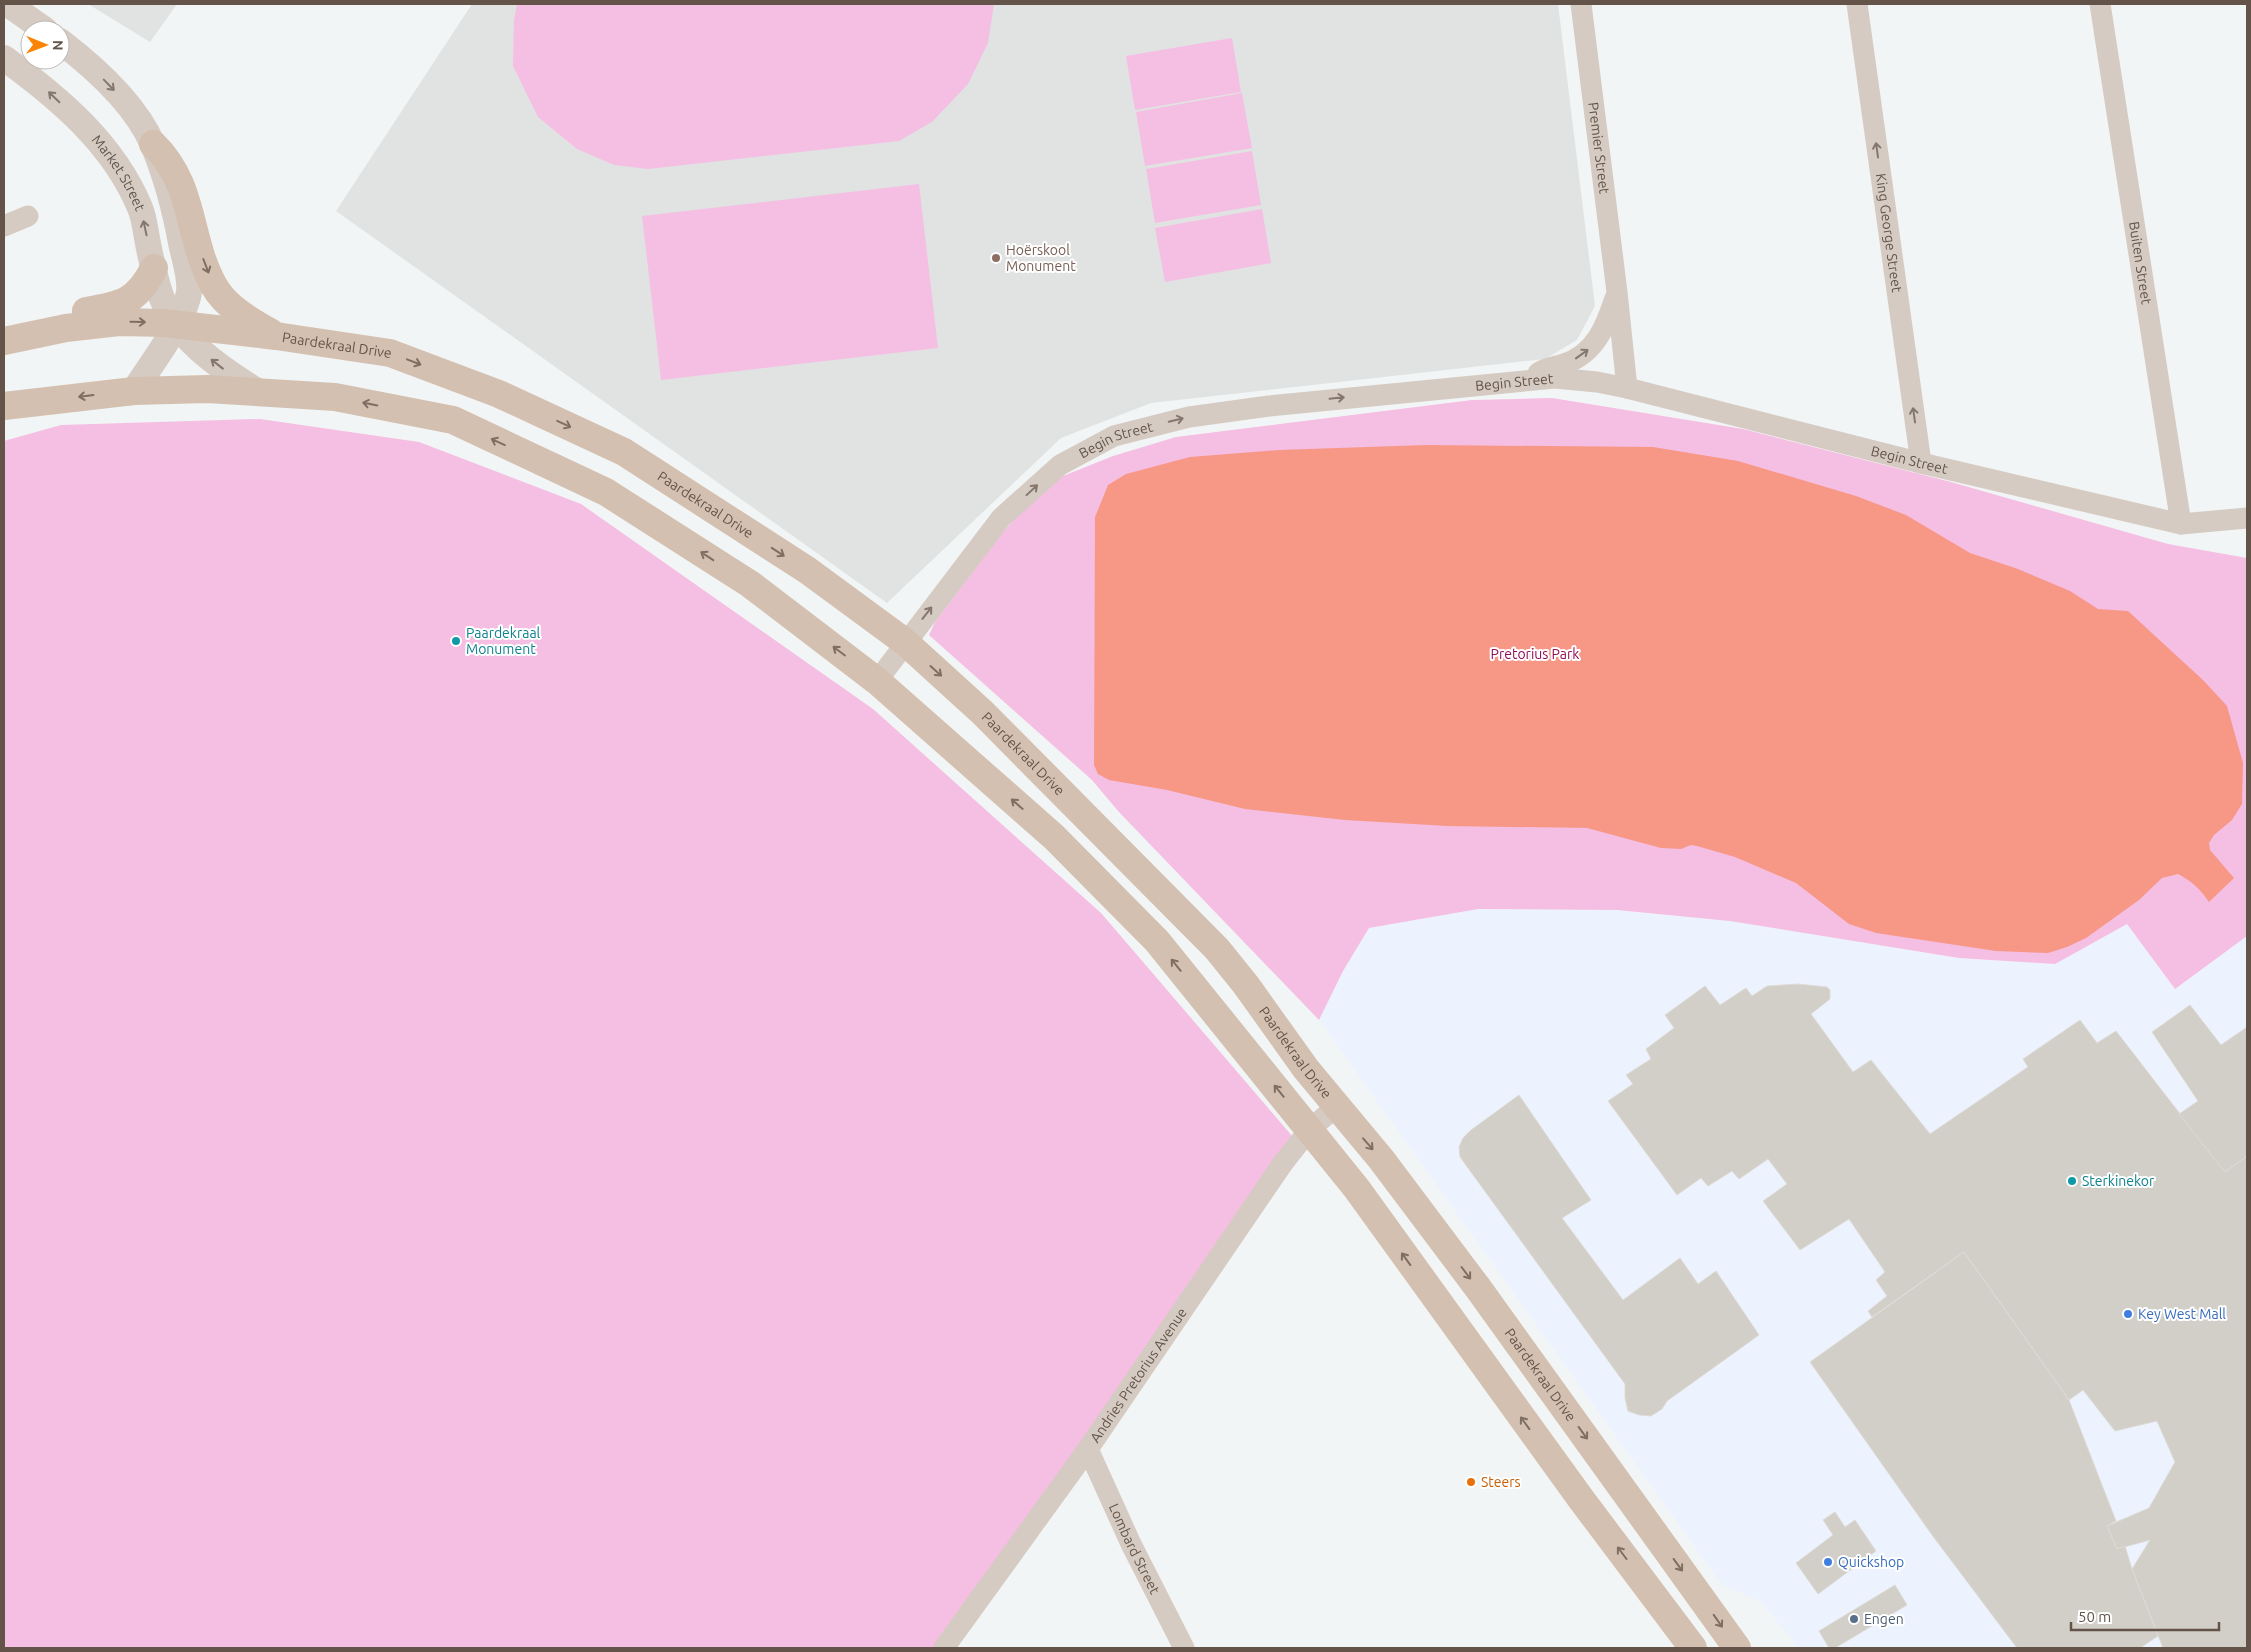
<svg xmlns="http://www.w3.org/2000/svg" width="2251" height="1652" viewBox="0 0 2251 1652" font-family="Ubuntu,sans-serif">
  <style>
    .commercial { fill: #edf3fe }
    .education { fill: #e1e3e3 }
    .green { fill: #f5bee3 }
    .water { fill: #f79887 }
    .building { fill: #d2cfc9; stroke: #dedbd6 }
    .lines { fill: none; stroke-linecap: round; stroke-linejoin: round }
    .minor { stroke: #d5cbc2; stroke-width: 21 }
    .tertiary { stroke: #d5cbc2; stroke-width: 26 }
    .primary { stroke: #d4c0b0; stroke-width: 28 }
    .oneway { stroke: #85776d }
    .oneway2 { stroke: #7f6e62 }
    .education-dot { fill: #8d6e63; stroke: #fff; stroke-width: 2 }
    .culture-dot { fill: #0f9aa8; stroke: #fff; stroke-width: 2 }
    .shop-dot { fill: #3f7fe0; stroke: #fff; stroke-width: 2 }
    .food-dot { fill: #e8710a; stroke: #fff; stroke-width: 2 }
    .service-dot { fill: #5c6f8a; stroke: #fff; stroke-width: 2 }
    .labels { text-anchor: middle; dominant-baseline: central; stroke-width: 4; stroke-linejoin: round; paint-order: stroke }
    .street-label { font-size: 14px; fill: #635348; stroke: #fff }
    .education-label { font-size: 14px; fill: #785e54; stroke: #fff; text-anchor: start }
    .culture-label { font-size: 14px; fill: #0d838f; stroke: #fff; text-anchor: start }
    .park-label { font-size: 14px; fill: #900d55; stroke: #fff }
    .shop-label { font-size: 14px; fill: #366cbe; stroke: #fff; text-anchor: start }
    .food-label { font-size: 14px; fill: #c56008; stroke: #fff; text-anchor: start }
    .service-label { font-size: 14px; fill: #4e5e75; stroke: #fff; text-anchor: start }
  </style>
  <rect width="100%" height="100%" fill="#f2f5f5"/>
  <path class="commercial" d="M1478,909L1617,910L1730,921L1959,958L2054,964L2127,924L2175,989L2247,936V1648H1799L1760,1601L1722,1585L1319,1020L1343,971L1369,928Z"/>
  <g class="education">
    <path d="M88,4H177L150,42Z"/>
    <path d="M472,4H1558L1595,306L1577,340L1545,359L1151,403L1061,438L887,603L336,211Z"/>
  </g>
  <g class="green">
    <path d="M517,4H994L988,43L968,84L932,122L899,141L648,169L614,165L577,149L538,117L513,66L514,20Z"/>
    <path d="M1232,38L1241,92L1135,110L1126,56Z"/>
    <path d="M1242,93L1252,148L1145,166L1136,112Z"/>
    <path d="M1252,151L1261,205L1155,223L1146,169Z"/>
    <path d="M919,184L938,348L661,380L642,216Z"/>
    <path d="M1262,209L1271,263L1165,282L1155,228Z"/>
    <path d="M1552,398L1743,429L1951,482L2168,544L2247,558V936L2175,989L2127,924L2055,964L1959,958L1730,921L1617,910L1478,909L1369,928L1343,971L1319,1020L1118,811L1092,780L929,635L935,622L1002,533L1033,499L1063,476L1113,456L1176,437L1472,400Z"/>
    <path d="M260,419L419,442L581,504L873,709L1101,913L1305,1151L938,1648H4V441L61,425Z"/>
  </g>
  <path class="water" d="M1426,445L1653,447L1738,461L1856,496L1906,515L1970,553L2018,569L2070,591L2098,609L2128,611L2204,681L2227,706L2243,763L2242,804L2232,820L2214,835L2209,843L2210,850L2234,878L2209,902C2201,890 2192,881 2178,874L2162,878L2139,900L2086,938L2067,947L2048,953L1996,951L1876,933L1849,924L1796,883L1735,857L1697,846L1691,845L1681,849L1661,848L1587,828L1447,826L1345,820L1245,809L1167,790L1109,780L1098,774L1094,765L1095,517L1108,485L1126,474L1190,457L1279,450Z"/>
  <g class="building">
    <path d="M1798,984L1827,987L1830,990V999L1811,1014L1853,1072L1871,1060L1930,1134L2028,1067L2023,1059L2080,1020L2097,1043L2116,1031L2225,1172L2247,1156V1648H2163L2132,1569L2150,1540L2117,1549L2107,1526L2149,1508L2175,1462L2157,1421L2115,1431L2083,1390L2069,1400L1964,1252L1872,1317L1868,1311L1887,1296L1876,1280L1885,1272L1849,1219L1800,1250L1763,1201L1787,1184L1768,1159L1739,1179L1732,1171L1708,1186L1701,1178L1677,1195L1608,1101L1633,1084L1626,1075L1651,1059L1646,1049L1674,1028L1665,1015L1705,986L1720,1005L1746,988L1752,996L1767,986Z"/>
    <path d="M2190,1005L2221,1045L2247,1027V1156L2225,1172L2179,1114L2198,1101L2152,1032Z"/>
    <path d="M1519,1095L1591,1200L1562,1218L1623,1300L1680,1258L1698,1284L1716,1271L1759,1335L1667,1401L1662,1409L1651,1416L1639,1415L1628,1411L1625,1398V1384L1460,1157L1459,1147L1463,1138L1471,1130Z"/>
    <path d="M1964,1252L2069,1400L2116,1521L2107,1526L2117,1549L2125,1546L2132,1569L2158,1636L2140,1648H2017L1932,1535L1810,1362Z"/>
    <path d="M1835,1512L1845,1527L1855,1520L1876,1551L1818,1594L1796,1563L1833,1535L1823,1520Z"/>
    <path d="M1895,1585L1907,1605L1835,1648H1829L1819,1631Z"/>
  </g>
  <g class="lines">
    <g class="minor">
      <path id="s1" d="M1581,4L1617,292L1627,388"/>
      <path id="s2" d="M1857,4L1921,463"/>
      <path id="s3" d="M2100,4L2181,524"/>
      <path d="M4,226L28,216"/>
      <path d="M1538,373C1547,367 1555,367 1564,364C1595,354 1606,326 1615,298"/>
      <path id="s4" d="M877,681L1001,518L1060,465L1114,436L1189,417L1269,406L1555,378L1597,382L1627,388L1921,463L2181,524L2247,518"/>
      <path id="s5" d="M1088,1449L1131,1544L1184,1648"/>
      <path id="s6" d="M944,1648L1088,1449L1283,1163L1310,1129L1336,1107"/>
    </g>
    <g class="tertiary">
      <path d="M8,4L45,30"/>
      <path d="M60,41C94,67 136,105 153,145C166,176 175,210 181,243C184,258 191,277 189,292C185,321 150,365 134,391"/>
      <path id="s7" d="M4,58C58,97 114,144 140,208C144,217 145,228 147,238C150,255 154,273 159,290C173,336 218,367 257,391"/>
    </g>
    <g class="primary">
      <path d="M153,144C196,186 187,238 214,286C226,307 250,321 270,332"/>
      <path d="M86,311C122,305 137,302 154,268"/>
      <path id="s8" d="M4,341L66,328L119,322L164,323L276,336L390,353L499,394L624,452L807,570L905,642L983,713L1217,949L1246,985L1306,1069L1381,1159L1478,1288L1737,1648"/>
      <path d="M4,406L134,391L207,389L335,397L453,420L606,492L750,584L877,681L1054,837L1157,941L1357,1189L1581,1499L1693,1648"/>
    </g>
  </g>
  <defs><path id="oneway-shaft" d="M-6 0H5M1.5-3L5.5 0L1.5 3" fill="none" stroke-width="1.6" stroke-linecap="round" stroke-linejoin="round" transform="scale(1.25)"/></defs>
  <g class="oneway">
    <use href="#oneway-shaft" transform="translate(109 85) rotate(46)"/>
    <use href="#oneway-shaft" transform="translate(54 97) rotate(-136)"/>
    <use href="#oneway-shaft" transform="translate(1877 150) rotate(-98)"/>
    <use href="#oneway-shaft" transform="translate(145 228) rotate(-102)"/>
    <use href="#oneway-shaft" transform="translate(1582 354) rotate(-36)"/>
    <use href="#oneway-shaft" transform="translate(217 364) rotate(-142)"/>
    <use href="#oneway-shaft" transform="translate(1337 398) rotate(-6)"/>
    <use href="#oneway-shaft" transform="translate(1914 415) rotate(-98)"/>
    <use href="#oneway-shaft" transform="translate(1176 420) rotate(-14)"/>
    <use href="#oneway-shaft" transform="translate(1032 490) rotate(-43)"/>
    <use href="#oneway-shaft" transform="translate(927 613) rotate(-52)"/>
  </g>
  <g class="oneway2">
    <use href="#oneway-shaft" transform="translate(206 266) rotate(69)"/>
    <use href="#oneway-shaft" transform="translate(138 322) rotate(1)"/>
    <use href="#oneway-shaft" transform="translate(414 362) rotate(21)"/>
    <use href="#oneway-shaft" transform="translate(86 396) rotate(173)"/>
    <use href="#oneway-shaft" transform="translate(370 404) rotate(-169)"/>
    <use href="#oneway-shaft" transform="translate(564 424) rotate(25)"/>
    <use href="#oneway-shaft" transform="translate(498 442) rotate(-155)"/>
    <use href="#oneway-shaft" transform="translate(778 552) rotate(33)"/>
    <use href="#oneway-shaft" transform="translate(707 556) rotate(-147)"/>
    <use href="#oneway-shaft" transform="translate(839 651) rotate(-143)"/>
    <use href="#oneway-shaft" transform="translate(936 671) rotate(42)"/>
    <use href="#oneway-shaft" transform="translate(1017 804) rotate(-139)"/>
    <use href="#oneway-shaft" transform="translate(1176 965) rotate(-129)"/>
    <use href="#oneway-shaft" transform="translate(1279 1091) rotate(-129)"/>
    <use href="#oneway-shaft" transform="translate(1368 1144) rotate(49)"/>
    <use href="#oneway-shaft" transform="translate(1406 1259) rotate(-126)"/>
    <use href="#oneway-shaft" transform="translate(1466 1273) rotate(53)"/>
    <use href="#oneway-shaft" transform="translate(1525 1423) rotate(-126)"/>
    <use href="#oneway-shaft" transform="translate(1583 1433) rotate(54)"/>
    <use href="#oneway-shaft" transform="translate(1622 1553) rotate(-127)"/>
    <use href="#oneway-shaft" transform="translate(1678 1565) rotate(54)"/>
    <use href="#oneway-shaft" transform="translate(1718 1621) rotate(55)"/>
  </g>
  <circle class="education-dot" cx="996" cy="258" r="5"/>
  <g class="culture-dot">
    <circle cx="456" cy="641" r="5"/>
    <circle cx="2072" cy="1181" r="5"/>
  </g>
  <g class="shop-dot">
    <circle cx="2128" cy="1314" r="5"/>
    <circle cx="1828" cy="1562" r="5"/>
  </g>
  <circle class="food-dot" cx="1471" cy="1482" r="5"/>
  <circle class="service-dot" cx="1854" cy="1619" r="5"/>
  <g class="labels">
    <g class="street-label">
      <text stroke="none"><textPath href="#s1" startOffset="145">Premier Street</textPath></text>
      <text stroke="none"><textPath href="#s7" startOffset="164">Market Street</textPath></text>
      <text stroke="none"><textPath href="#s2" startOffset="231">King George Street</textPath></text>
      <text stroke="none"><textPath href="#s3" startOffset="262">Buiten Street</textPath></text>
      <text stroke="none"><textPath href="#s8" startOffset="336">Paardekraal Drive</textPath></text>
      <text stroke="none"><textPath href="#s4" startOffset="750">Begin Street</textPath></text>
      <text stroke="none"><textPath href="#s4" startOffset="346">Begin Street</textPath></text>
      <text stroke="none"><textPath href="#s4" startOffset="1155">Begin Street</textPath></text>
      <text stroke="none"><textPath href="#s8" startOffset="741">Paardekraal Drive</textPath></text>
      <text stroke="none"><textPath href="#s8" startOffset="1146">Paardekraal Drive</textPath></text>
      <text stroke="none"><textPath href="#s8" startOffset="1551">Paardekraal Drive</textPath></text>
      <text stroke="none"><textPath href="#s8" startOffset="1956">Paardekraal Drive</textPath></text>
      <text stroke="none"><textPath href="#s6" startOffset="335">Andries Pretorius Avenue</textPath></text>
      <text stroke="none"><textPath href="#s5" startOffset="110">Lombard Street</textPath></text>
    </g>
    <g class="education-label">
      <text x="1006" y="250">Hoërskool<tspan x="1006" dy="16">Monument</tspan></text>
    </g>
    <g class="culture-label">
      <text x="466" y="633">Paardekraal<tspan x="466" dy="16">Monument</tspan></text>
      <text x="2082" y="1181">Sterkinekor</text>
    </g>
    <g class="park-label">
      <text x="1535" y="654">Pretorius Park</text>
    </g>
    <g class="shop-label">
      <text x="2138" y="1314">Key West Mall</text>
      <text x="1838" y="1562">Quickshop</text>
    </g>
    <g class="food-label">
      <text x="1481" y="1482">Steers</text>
    </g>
    <g class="service-label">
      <text x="1864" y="1619">Engen</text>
    </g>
  </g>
  <rect width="2251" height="1652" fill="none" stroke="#635348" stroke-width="10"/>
  <g transform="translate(45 45) rotate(91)"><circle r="24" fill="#ffffff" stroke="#c1bab6"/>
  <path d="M0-4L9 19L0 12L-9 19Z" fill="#fb8406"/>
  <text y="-8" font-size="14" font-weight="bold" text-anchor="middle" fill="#635348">N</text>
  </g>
  <path d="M2071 1622v8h148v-8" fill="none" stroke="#635348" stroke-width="2.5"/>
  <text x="2078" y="1622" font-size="15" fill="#635348" stroke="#ffffff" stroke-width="4" paint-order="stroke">50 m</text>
</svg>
